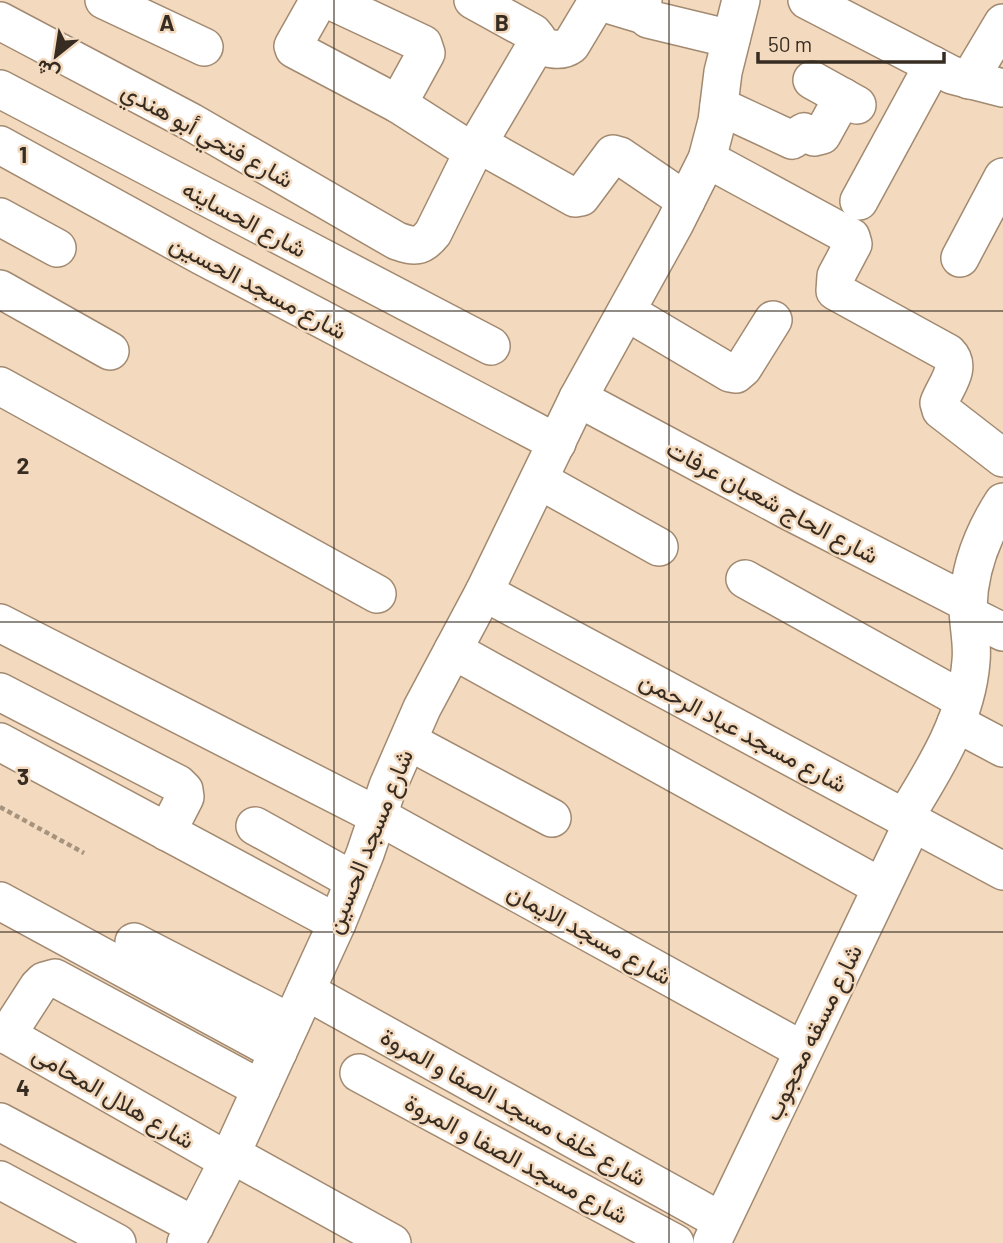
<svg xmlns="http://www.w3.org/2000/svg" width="1003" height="1243" viewBox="0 0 1003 1243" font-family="Barlow,Vazirmatn,sans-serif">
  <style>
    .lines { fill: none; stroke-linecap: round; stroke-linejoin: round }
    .minor-casing { stroke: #a28a71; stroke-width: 40 }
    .path { stroke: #a6937e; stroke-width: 4.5; stroke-dasharray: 5 3.5; stroke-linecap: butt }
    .minor { stroke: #fff; stroke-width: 37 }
    .grid { fill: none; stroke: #362c21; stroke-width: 2; stroke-opacity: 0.55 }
    .labels { text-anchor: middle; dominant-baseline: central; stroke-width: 5; stroke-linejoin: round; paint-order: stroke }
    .street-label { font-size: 24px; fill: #362c21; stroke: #f3d9be }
    .grid-label { font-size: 23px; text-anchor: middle; font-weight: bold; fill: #362c21; stroke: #f3d9be; stroke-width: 5; stroke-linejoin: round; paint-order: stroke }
  </style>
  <rect width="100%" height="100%" fill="#f3d9be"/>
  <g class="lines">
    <g class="minor-casing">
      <g id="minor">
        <path d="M104,0L204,47"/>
        <path d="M319,0L293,46L294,49L398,104"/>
        <path d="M473,0L533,33L537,38L536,45"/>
        <path d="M643,0L642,10L648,19L731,39"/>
        <path d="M807,0L952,75L1003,88"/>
        <path d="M0,21L191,122L397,241C415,247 421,248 433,233L473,152L398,104L426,53L423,44L329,0"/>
        <path d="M536,45C549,48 560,53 571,45L595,5L604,3L644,15"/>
        <path d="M812,80L857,105"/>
        <path d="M969,80L1003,23"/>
        <path d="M0,89L491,346"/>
        <path d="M719,106L792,140L804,132L814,137L822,135L843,97"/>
        <path d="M477,143L575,198L581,197L613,154L620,156L686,201"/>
        <path d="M0,145L202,256L557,443"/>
        <path d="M473,152L536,45"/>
        <path d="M707,159L851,237L853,244L836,276L835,291L948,353C963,368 945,386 939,403L941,410L1003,458"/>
        <path d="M859,201L933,65"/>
        <path d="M0,217L57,248"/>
        <path d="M960,258L1003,177"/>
        <path d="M0,289L110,351"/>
        <path d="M627,312L730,373L736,374L743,368L773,320"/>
        <path d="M0,386L377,594"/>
        <path d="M578,398L787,510L968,603"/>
        <path d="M539,480L659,547"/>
        <path d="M745,579L963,700"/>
        <path d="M484,592L1003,871"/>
        <path d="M969,615L1003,632"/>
        <path d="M0,623L378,816L802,1050"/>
        <path d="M453,650L881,887"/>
        <path d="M0,692L178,784L184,790L185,797L167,832"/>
        <path d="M956,723L1003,748"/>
        <path d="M408,741L552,818"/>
        <path d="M0,742L337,923"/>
        <path d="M905,817C934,770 967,718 971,661C973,643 968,625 968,607C969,570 983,533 1003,502"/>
        <path d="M255,826L354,881"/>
        <path d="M0,901L278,1052"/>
        <path d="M134,942L291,1023"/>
        <path d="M306,991L721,1221"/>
        <path d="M0,1031L228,1161"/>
        <path d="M7,1035L38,987L44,981L55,978L261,1089"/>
        <path d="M359,1073L675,1243"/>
        <path d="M0,1122L195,1226"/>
        <path d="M231,1154L392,1243"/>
        <path d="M0,1180L117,1243"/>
        <path d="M712,1242L913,822"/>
        <path d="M186,1243L228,1161L337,923L365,854L388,786L422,708L484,592L578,398L675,223L707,159L717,121L723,72L741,0"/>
      </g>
    </g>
    <path class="path" d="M0,807L84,853"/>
    <use href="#minor" class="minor"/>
  </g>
  <path class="grid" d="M334,0V1243M669,0V1243M0,311H1003M0,622H1003M0,932H1003"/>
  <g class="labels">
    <g class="street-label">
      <text transform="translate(208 134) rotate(29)">شارع فتحي أبو هندي</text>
      <text transform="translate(245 218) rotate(28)">شارع الحساينه</text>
      <text transform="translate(259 286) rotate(28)">شارع مسجد الحسين</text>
      <text transform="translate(773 501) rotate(28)">شارع الحاج شعبان عرفات</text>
      <text transform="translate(744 731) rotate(28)">شارع مسجد عباد الرحمن</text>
      <text transform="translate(368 841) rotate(-68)">شارع مسجد الحسين</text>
      <text transform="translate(590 933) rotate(29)">شارع مسجد الايمان</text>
      <text transform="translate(812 1032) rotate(-64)">شارع مسقه محجوب</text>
      <text transform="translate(114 1096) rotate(30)">شارع هلال المحامى</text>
      <text transform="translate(514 1106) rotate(29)">شارع خلف مسجد الصفا و المروة</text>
      <text transform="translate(517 1158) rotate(28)">شارع مسجد الصفا و المروة</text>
    </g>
  </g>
  <g class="grid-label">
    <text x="167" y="31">A</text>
    <text x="502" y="31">B</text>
    <text x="23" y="163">1</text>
    <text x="23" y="474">2</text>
    <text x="23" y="785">3</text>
    <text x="23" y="1096">4</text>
  </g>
  <g transform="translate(56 56) rotate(210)" stroke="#f3d9be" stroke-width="5" paint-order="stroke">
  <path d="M0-5L12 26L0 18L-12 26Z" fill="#362c21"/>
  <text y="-10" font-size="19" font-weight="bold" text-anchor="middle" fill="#362c21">ش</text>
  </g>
  <path d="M758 52v10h186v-10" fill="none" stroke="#362c21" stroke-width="3.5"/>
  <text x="768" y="52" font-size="21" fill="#362c21" stroke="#f3d9be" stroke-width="5" paint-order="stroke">50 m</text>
</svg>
